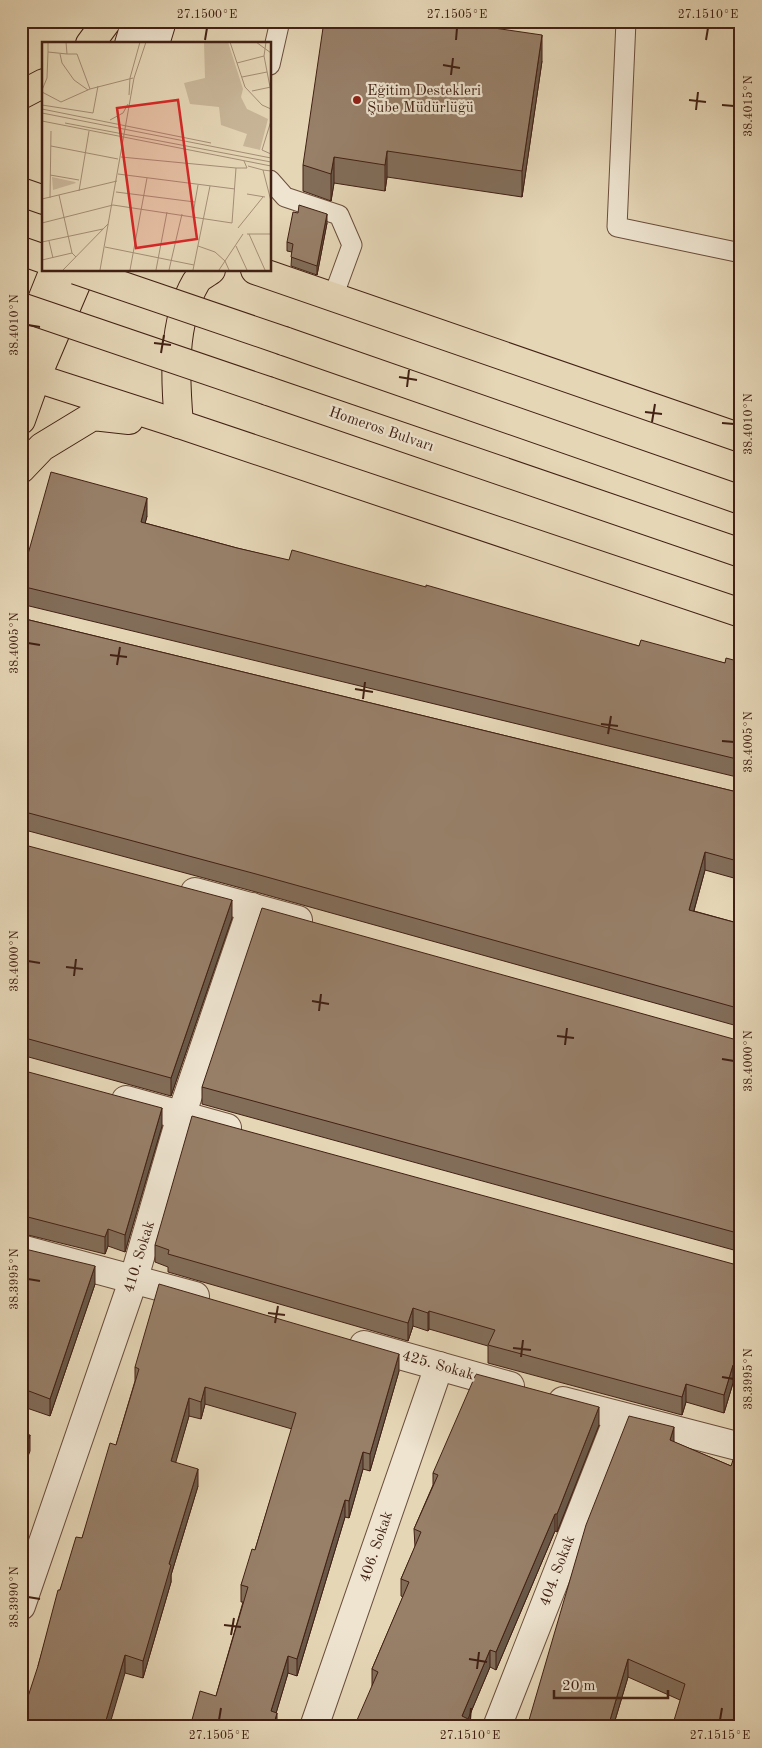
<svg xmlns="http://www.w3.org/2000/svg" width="762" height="1748" viewBox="0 0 762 1748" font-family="'Old Standard TT',serif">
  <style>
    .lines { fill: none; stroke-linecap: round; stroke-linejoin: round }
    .service-casing { stroke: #6b4e3c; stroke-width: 21 }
    .minor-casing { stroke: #6b4e3c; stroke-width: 30 }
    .tertiary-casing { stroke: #6b4e3c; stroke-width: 30 }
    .secondary-casing { stroke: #422114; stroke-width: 30 }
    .primary-casing { stroke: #422114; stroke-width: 30 }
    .service { stroke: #eee4d0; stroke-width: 19 }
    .minor { stroke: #eee4d0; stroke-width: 28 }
    .tertiary { stroke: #eee4d0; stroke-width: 28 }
    .secondary { stroke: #eee4d0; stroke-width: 28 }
    .primary { stroke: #e5d6b6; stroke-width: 28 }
    .primary-bridge-casing { stroke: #422114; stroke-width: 30; stroke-linecap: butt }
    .primary-bridge { stroke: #e5d6b6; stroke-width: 28 }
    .wall { fill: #826d59; stroke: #422114 }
    .shaded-wall { fill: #6a5949; stroke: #422114 }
    .building { fill: #977f68; stroke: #422114 }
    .ticks { fill: none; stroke: #422114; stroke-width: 2 }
    .poi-dot { fill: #8f2418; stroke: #eee4d0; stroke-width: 2 }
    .labels { text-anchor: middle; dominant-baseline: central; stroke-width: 4.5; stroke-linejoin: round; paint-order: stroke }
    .poi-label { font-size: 15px; fill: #422114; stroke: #eee4d0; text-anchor: start }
    .street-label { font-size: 15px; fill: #422114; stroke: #eee4d0 }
    .inset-road { fill: none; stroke: #a48e75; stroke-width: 1 }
    .view { fill: #d62828; fill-opacity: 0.15; stroke: #d62828; stroke-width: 2.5 }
    .inset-edge { fill: none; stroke: #422114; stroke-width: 2.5 }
    .neatline { fill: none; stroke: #422114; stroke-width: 2 }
    .ticks-label { font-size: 12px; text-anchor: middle; fill: #422114 }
  </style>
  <rect width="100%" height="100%" fill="#e5d6b6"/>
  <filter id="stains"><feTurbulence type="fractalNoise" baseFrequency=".004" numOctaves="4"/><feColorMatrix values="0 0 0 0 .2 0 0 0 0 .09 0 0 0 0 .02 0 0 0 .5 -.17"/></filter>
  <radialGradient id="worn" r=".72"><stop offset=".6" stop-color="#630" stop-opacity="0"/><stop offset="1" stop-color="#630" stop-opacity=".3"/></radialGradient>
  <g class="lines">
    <g class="service-casing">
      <g id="service">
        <path d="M626,21L617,227L741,253"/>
        <path d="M270,65L280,21"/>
        <path d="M270,180L285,197L339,215L352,245L333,297"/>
      </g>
    </g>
    <g class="minor-casing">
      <g id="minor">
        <path d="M195,892L298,920"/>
        <path d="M126,1100L227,1128"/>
        <path d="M21,1249L195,1296"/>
        <path d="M364,1345L510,1386"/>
        <path d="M563,1401L741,1447"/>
        <path d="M21,1606L134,1278L181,1116L252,907"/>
        <path d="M314,1727L439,1366"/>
      </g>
    </g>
    <g class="tertiary-casing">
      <path id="tertiary" d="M497,1727L619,1416"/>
    </g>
    <g class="secondary-casing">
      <g id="secondary">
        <path d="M129,44L136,21"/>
        <path d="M155,44L162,21"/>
      </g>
    </g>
    <g class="primary-casing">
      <g id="primary">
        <path d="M90,44L107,21"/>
        <path d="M21,95L44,83"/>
        <path d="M21,192L44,200"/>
        <path d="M21,251L44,259"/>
        <path d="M255,270L741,438"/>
        <path d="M284,341L741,500"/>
        <path d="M21,352L54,270"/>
        <path d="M21,373L179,424L741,613"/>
        <path d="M268,391L741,553"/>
        <path d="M21,420L36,378L82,270"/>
        <path d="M179,424C175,378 172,323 196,282C199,277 207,273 211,270"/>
        <path d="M21,469L42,447L93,416L129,420"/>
      </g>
    </g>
    <use href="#service" class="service"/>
    <use href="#minor" class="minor"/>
    <use href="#tertiary" class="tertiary"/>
    <use href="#secondary" class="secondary"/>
    <use href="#primary" class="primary"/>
    <g class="primary-bridge-casing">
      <g id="primary-bridge">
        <path d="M76,270L284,341"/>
        <path d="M21,307L268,391"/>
      </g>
    </g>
    <use href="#primary-bridge" class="primary-bridge"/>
  </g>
  <g class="wall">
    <path d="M542,61L522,197L387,177L385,191L334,183L331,201L303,191V165Z"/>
    <path d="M327,223L317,275L291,266L292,252L287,251V242Z"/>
    <path d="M147,516L145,523L237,548L639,646L725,663L741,662V778L25,605H21V579Z"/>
    <path d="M21,618L737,792H741V880L705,870L694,911L741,924V1027L256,892L25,830H21Z"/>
    <path d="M21,844L232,918L171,1096L25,1056H21Z"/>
    <path d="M737,1040H741V1252L202,1104V1087Z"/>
    <path d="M21,1070L162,1126L125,1252L108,1246L105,1254L24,1234H21Z"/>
    <path d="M155,1245L741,1265V1385L733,1383L724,1413L686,1402L682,1415L488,1363V1346L429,1329L428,1331L413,1326L408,1341L168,1272V1267L155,1262Z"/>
    <path d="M21,1248L95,1284L50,1416L21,1406Z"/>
    <path d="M135,1367L399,1371L370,1471L363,1469L349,1518L345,1517L297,1676L288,1673L276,1713L277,1727L216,1696L243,1602H241V1585L255,1550L292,1429L205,1404L201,1419L189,1416L175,1463L198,1486L171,1575V1582L143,1678L125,1673L38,1666L60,1590L82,1538L116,1445L135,1381Z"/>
    <path d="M599,1425L557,1532L555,1531L496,1670L490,1667L468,1719V1727L372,1686V1669L403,1597L401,1596V1579L415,1547L414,1529L433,1485V1473Z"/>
    <path d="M674,1442L731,1466L741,1727L628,1677L613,1727H527Z"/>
  </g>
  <g class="shaded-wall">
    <path d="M542,35V61L522,197V171Z"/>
    <path d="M387,151V177L385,191V165Z"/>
    <path d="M334,157V183L331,201V174Z"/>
    <path d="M327,214V223L317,275V266Z"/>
    <path d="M147,498V516L141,539V522Z"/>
    <path d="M705,852V870L689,928V910Z"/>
    <path d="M232,900V918L171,1096V1078Z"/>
    <path d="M162,1108V1126L125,1252V1235Z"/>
    <path d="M108,1229V1246L105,1254V1237Z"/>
    <path d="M95,1266V1284L50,1416V1399Z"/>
    <path d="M413,1308V1326L408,1341V1323Z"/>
    <path d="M429,1311V1329L428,1331V1313Z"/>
    <path d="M399,1354V1371L370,1471V1454Z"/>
    <path d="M733,1365V1383L724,1413V1395Z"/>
    <path d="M686,1384V1402L682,1415V1397Z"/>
    <path d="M205,1387V1404L201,1419V1402Z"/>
    <path d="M189,1398V1416L171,1479V1461Z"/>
    <path d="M599,1407V1425L557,1532V1514Z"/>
    <path d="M674,1427V1445L670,1440Z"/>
    <path d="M30,1435V1451L21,1475V1459Z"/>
    <path d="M363,1452V1469L349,1518V1501Z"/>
    <path d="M198,1469V1486L171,1575V1582L143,1678V1661L169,1564Z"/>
    <path d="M345,1500V1517L297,1676V1659Z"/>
    <path d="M555,1514V1531L496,1670V1652Z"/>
    <path d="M490,1650V1667L468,1719V1727H462V1716Z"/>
    <path d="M125,1655V1673L109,1727H104Z"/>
    <path d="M288,1656V1673L272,1727L271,1711Z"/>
    <path d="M628,1659V1677L613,1727H608Z"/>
    <path d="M277,1713V1727H273Z"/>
  </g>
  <g class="building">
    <path d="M324,21H446L542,35L522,171L387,151L385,165L334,157L331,174L303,165Z"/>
    <path d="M299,205L327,214L317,266L291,257L293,244L287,242L293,212L298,213Z"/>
    <path d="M51,472L147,498L141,522L237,548L289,560L292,550L426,587V585L639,646L641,640L725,663L726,658L741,662V760L25,587H21V579Z"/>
    <path d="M21,618L737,792H741V862L705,852L689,910L741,924V1009L256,874L25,812H21Z"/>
    <path d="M21,844L232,900L171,1078L25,1038H21Z"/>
    <path d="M262,908L737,1040H741V1234L202,1087Z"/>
    <path d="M21,1070L162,1108L125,1235L108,1229L105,1237L24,1216H21Z"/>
    <path d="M192,1116L737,1265H741V1368L733,1365L724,1395L686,1384L682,1397L488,1345L495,1330L429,1311L428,1313L413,1308L408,1323L168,1254L169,1250L155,1245Z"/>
    <path d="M21,1248L95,1266L50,1399L21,1388Z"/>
    <path d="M159,1284L399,1354L370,1454L363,1452L349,1501L345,1500L297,1659L288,1656L271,1711L277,1713L273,1727H190L200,1691L216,1696L248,1587L241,1585L252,1549L255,1550L296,1413L205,1387L201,1402L189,1398L171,1461L198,1469L169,1564L171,1565L143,1661L125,1655L104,1727H21V1718L38,1666L58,1590H60L76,1537L82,1538L110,1443L116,1445L139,1369L135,1367Z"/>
    <path d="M476,1374L599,1407L557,1514H555L496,1652L490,1650L462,1716L468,1719L464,1727H354L378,1672L372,1669L409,1582L401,1579L421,1532L414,1529L438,1475L433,1473Z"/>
    <path d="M629,1416L674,1427L670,1440L731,1466L738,1445L741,1444V1727H672L685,1684L628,1659L608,1727H527L586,1525Z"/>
    <path d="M21,1433L30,1435L21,1459Z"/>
  </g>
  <path class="ticks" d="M205,40L207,28M456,40L457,28M706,40L708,28M443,65L460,68M451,75L453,58M689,100L706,102M722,105L734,106M696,110L698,92M28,325L40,327M154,343L171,345M161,353L164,335M399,377L417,380M407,387L409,370M645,412L662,414M652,422L655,404M722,423L734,424M28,643L40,645M110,655L127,657M117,665L120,647M355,689L373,692M363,699L365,682M601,724L618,726M608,734L611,716M722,741L734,742M28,961L40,963M66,967L83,969M74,976L76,959M312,1001L329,1004M319,1011L321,994M557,1036L574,1038M565,1045L567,1028M722,1059L734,1061M28,1279L40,1281M268,1313L285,1315M275,1323L278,1306M513,1348L531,1350M521,1357L523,1340M722,1377L734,1379M28,1597L40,1599M224,1625L241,1627M231,1635L234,1618M469,1659L487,1662M477,1669L479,1652M219,1720L221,1708M470,1720L471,1708M720,1720L722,1708"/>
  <circle class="poi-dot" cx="357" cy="100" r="5"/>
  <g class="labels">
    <g class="poi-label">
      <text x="367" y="91">Eğitim Destekleri<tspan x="367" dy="17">Şube Müdürlüğü</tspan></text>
    </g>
    <g class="street-label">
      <text transform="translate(381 430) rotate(19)">Homeros Bulvarı</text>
      <text transform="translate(140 1257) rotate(-73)">410. Sokak</text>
      <text transform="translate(438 1366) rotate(16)">425. Sokak</text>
      <text transform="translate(377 1547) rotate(-71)">406. Sokak</text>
      <text transform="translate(558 1571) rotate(-69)">404. Sokak</text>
    </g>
  </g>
  <g transform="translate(42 42)">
    <rect width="229" height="229" fill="#e5d6b6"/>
    <path d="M162,0H186L201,47L199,55L205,67L226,77L218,108L201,104L205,92L179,83L177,65L148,62L142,41L163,36ZM10,135L33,140L34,141L11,148Z" fill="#c9b79a"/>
    <path class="inset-road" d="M6,0V10L25,12M24,0L25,12H35L48,47M188,0L203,45L220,63L229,67M214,0L229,11M224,0L222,14L229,50M18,12L20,21L32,38L46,48M195,21L222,14M200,35L225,30M0,48L5,36L6,10M210,49L229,45M0,50L19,60L48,47L91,36M87,53L88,36L98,0M0,63L51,71L56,44M0,67L169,101M0,71L229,116M68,78L81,71L86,62M0,79L229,124M229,79L220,108L229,112M23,81L229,120M9,104L76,117M79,115L194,126L190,181M206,124L221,128M194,126H205L202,119M229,129L221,128L229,159M76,132L193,147M8,133L37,138M37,149L47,89M74,150L153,160L151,174M205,152L223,155M17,153L30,211L34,215M8,156L9,89M0,157L75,139M153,160L156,143M0,181L71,163L190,181M196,186L221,155M205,192H229M207,192L223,228M7,199L11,216M0,200L61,187M156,204L173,210L183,219L187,228M194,204L205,228M63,205L152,223M0,218L30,211M21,228L66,182M58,228L92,36L104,0M88,228L105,136M114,228L125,170M127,228L140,172M151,228L168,144M177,228L201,192"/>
    <path class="view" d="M136,58L155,197L94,206L75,66Z"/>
    <rect width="229" height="229" class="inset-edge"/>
  </g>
  <rect width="762" height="1748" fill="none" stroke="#e5d6b6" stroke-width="55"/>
  <path d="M554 1690v8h114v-8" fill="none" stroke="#422114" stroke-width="2.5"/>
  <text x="562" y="1690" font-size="15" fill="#422114" stroke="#eee4d0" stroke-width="4" paint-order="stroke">20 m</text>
  <rect x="28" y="28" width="706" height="1692" class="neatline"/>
  <g class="ticks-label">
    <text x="207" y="18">27.1500°E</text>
    <text x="457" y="18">27.1505°E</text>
    <text x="708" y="18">27.1510°E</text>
    <text transform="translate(748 106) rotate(-90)" y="4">38.4015°N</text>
    <text transform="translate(14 325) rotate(-90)" y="4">38.4010°N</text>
    <text transform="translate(748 424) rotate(-90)" y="4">38.4010°N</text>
    <text transform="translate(14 643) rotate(-90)" y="4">38.4005°N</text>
    <text transform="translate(748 742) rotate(-90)" y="4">38.4005°N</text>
    <text transform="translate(14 961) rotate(-90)" y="4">38.4000°N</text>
    <text transform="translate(748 1061) rotate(-90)" y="4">38.4000°N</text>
    <text transform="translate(14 1279) rotate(-90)" y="4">38.3995°N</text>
    <text transform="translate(748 1379) rotate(-90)" y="4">38.3995°N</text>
    <text transform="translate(14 1597) rotate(-90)" y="4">38.3990°N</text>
    <text x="219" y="1739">27.1505°E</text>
    <text x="470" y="1739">27.1510°E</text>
    <text x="720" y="1739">27.1515°E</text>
  </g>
  <rect width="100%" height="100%" filter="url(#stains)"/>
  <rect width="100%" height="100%" fill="url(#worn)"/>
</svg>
